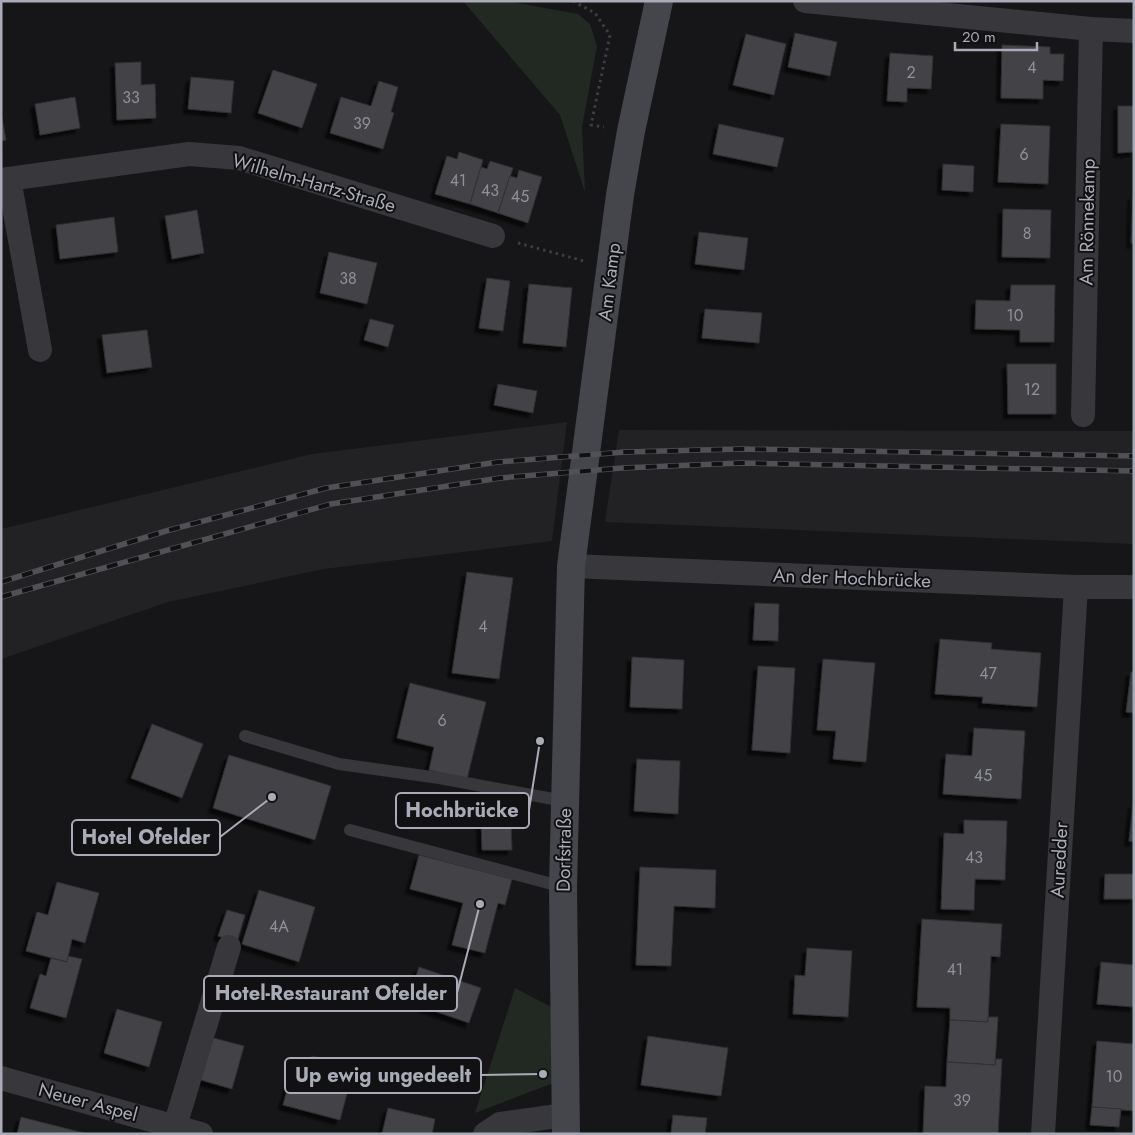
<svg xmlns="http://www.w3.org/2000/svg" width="1135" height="1135" viewBox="0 0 1135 1135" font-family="Jost,sans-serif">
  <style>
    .built { fill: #222224 }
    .green { fill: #222923 }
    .building { fill: #434347; stroke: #303033; filter: url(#shadow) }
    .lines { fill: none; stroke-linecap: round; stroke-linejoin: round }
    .path { stroke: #3d3e42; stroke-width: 3; stroke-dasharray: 2.5 4; stroke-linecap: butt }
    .lane { stroke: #37373c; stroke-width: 12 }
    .street { stroke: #37373c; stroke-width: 24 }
    .secondary { stroke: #45464b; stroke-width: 28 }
    .rail-casing { stroke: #505156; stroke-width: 5.5 }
    .rail { stroke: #111012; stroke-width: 4; stroke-dasharray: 11; stroke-linecap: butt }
    .labels { text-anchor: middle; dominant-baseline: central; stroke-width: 4; stroke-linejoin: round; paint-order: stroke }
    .number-label { font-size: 16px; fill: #90929a }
    .street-label { font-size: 19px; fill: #a9acb6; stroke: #111012 }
    .leader { fill: none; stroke: #a9acb6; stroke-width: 2 }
    .callout-dot { fill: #a9acb6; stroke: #111012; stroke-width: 2 }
    .callout { fill: #111012; stroke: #a9acb6; stroke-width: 2 }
    .callout-label { font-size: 20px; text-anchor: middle; font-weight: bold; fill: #a9acb6 }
  </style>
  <defs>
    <filter id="shadow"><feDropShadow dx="-4.5" dy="4.5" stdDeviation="1" flood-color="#0009"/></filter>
  </defs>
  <rect width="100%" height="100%" fill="#161517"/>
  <g class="built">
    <path d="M567,422L552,541L324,569L168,602L1,659V529L312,454Z"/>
    <path d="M619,430L1134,431V544L605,522Z"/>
  </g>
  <g class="green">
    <path d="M463,1H507L578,14L590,24L597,46L582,127L585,192L560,115Z"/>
    <path d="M515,988L557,1010L556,1082L475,1113Z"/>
  </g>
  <g class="building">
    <path d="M795,33L837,42L830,76L788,67Z"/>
    <path d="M746,34L786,44L774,95L733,85Z"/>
    <path d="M1002,45L1050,47V54H1064L1063,81L1043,80V99L1001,98Z"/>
    <path d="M890,53L933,56L931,89L907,88V102L887,101Z"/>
    <path d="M141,62V85L155,84L156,118L117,120L115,63Z"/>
    <path d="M273,70L317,84L302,128L258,113Z"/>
    <path d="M191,77L234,81L231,113L188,109Z"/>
    <path d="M379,81L398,87L391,112L394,113L383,149L330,133L341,97L371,106Z"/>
    <path d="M75,97L80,128L40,135L35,104Z"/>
    <path d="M1118,106H1134V152L1118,153Z"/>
    <path d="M1,112L6,140L1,141Z"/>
    <path d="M719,124L784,138L777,167L713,154Z"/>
    <path d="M1001,124L1050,126L1048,184L998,182Z"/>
    <path d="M459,152L483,160L470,204L435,194L447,156L457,159Z"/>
    <path d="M490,161L513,168L498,213L470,204L481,167L487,169Z"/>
    <path d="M943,164L974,166L973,192L942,190Z"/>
    <path d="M519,170L542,177L528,223L498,213L510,176L517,178Z"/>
    <path d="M1133,195H1134V244L1131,243Z"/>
    <path d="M1003,209L1051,210L1050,258L1002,257Z"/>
    <path d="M197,210L204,253L172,259L165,216Z"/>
    <path d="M114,217L118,252L60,259L56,225Z"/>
    <path d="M699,232L748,238L744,270L695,264Z"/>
    <path d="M329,252L377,263L367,304L320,293Z"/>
    <path d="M487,278L510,281L503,331L479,328Z"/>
    <path d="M529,284L572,288L566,347L523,343Z"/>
    <path d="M1011,285H1055L1054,342H1020V330L975,329L976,300L1010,301Z"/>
    <path d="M705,309L762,313L759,343L702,338Z"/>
    <path d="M370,319L394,325L388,347L364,340Z"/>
    <path d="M147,330L152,367L107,373L102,335Z"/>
    <path d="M1007,364H1056V414H1008Z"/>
    <path d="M498,384L537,391L533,413L494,405Z"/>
    <path d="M467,572L513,578L499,679L452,673Z"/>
    <path d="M755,603L779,604L778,641L753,640Z"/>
    <path d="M940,639L992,643L991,649L1041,653L1037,707L982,703L983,697L935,694Z"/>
    <path d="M632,657L684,660L682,709L630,707Z"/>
    <path d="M823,659L875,663L866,762L833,759L836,731L817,730Z"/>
    <path d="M758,666L795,668L790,753L752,750Z"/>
    <path d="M1131,672H1134V713L1126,712Z"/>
    <path d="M410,683L486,702L467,779L429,770L434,747L397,738Z"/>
    <path d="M152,724L203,744L182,798L131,778Z"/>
    <path d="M974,728L1025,731L1021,799L943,794L946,754L972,756Z"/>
    <path d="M229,755L331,786L315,840L213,808Z"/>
    <path d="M637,759L680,761L678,814L634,811Z"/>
    <path d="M1133,804H1134V842L1129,841Z"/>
    <path d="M511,818L512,850H482L481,819Z"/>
    <path d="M964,820L1007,821L1005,880L975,879L974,910L941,909L944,833L964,834Z"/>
    <path d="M419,855L512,879L505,905L498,903L485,953L452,945L463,903L410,889Z"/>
    <path d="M640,867L716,870L715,908L674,906L671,966L636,965Z"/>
    <path d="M1105,874H1134V899H1104Z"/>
    <path d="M57,882L99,893L85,943L72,939L67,962L26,951L37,912L48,915Z"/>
    <path d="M259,890L315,907L299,962L242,944Z"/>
    <path d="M227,910L245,915L237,942L218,936Z"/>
    <path d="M922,919L1002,924L1000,957L991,956L988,1022L950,1020V1008L917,1007Z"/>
    <path d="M807,948L852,951L848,1017L793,1014L795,975L805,976Z"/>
    <path d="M68,956L82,959L66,1018L30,1008L40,974L46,976L51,958L67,962Z"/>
    <path d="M1101,962L1134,965V1007L1097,1004Z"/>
    <path d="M419,967L481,988L469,1023L408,1002Z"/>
    <path d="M117,1009L162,1022L149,1067L104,1053Z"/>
    <path d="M988,1017H998L995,1065L947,1062L950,1020L988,1022Z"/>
    <path d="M206,1036L244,1046L232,1089L194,1078Z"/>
    <path d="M648,1036L728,1048L721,1096L641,1085Z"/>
    <path d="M1097,1041L1134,1044V1111L1092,1107Z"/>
    <path d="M312,1056L340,1063L335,1082L349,1086L340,1120L283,1105L292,1071L307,1075Z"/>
    <path d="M996,1059H1002L998,1134H923L925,1086L946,1087L947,1062L995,1065Z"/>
    <path d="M1092,1107L1121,1109L1119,1127L1090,1125Z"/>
    <path d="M388,1108L435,1119L432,1134H382Z"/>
    <path d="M673,1115L707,1118L705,1134H671Z"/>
    <path d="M21,1117L88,1134H17Z"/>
  </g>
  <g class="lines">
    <g class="path">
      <path d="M573,1L595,13L610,35L591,125L604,127"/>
      <path d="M518,243L584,261"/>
    </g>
    <g class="lane">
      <path d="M245,736L339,764L439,778L564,801"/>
      <path d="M350,830L563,887"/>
    </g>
    <g class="street">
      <path d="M805,1L1091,29L1134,31"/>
      <path d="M9,179L40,350"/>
      <path d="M1,180L189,154L239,158L493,236"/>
      <path d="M1083,415L1091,29"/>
      <path d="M571,566L1076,587H1134"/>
      <path d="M1,1078L201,1134"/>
      <path d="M175,1126L229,947"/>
      <path d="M485,1134L500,1124L565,1115"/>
      <path d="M1043,1134L1076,587"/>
    </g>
    <path class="secondary" d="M566,1134L563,887L571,566L620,195L631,131L659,1"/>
    <g class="rail-casing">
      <g id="rail">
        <path d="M1,582L166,531L326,488L498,462L625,452L742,449L1134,456"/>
        <path d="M1,597L331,504L500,478L622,468L741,463L1134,471"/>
      </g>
    </g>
    <use href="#rail" class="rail"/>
  </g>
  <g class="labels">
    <g class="number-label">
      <text x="1032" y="67">4</text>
      <text x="911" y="72">2</text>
      <text x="131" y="97">33</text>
      <text x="362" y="123">39</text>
      <text x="1024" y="154">6</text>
      <text x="458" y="180">41</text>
      <text x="490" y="190">43</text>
      <text x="520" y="196">45</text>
      <text x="1027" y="233">8</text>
      <text x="348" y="278">38</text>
      <text x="1015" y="315">10</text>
      <text x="1032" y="389">12</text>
      <text x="483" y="626">4</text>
      <text x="988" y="673">47</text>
      <text x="442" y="720">6</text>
      <text x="983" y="775">45</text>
      <text x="974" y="857">43</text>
      <text x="279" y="926">4A</text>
      <text x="955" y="969">41</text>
      <text x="1114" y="1076">10</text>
      <text x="962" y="1100">39</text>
    </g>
    <g class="street-label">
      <text transform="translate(314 183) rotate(16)">Wilhelm-Hartz-Straße</text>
      <text transform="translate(1087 222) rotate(-89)">Am Rönnekamp</text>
      <text transform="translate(609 282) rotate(-83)">Am Kamp</text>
      <text transform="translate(852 578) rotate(2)">An der Hochbrücke</text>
      <text transform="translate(564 850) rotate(-89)">Dorfstraße</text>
      <text transform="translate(1059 860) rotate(-87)">Auredder</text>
      <text transform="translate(88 1102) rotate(15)">Neuer Aspel</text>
    </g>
  </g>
  <path class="leader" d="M540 741L529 810M272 797L220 837M480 904L457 993M543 1074L481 1075"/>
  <g class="callout-dot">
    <circle cx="540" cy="741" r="5"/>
    <circle cx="272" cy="797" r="5"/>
    <circle cx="480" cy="904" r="5"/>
    <circle cx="543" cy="1074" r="5"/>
  </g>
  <g class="callout">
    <rect x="396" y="793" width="133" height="35" rx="5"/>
    <rect x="72" y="820" width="148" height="35" rx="5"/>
    <rect x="204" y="976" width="253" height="35" rx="5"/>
    <rect x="285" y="1058" width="196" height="35" rx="5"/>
  </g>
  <g class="callout-label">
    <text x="462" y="817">Hochbrücke</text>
    <text x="146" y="844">Hotel Ofelder</text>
    <text x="331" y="1000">Hotel-Restaurant Ofelder</text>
    <text x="383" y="1082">Up ewig ungedeelt</text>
  </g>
  <rect width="1135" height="1135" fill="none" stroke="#a9acb6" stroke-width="5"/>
  <path d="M955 42v8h82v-8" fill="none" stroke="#a9acb6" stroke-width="2.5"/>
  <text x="962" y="42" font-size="15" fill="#a9acb6" stroke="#111012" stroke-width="4" paint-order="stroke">20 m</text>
</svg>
